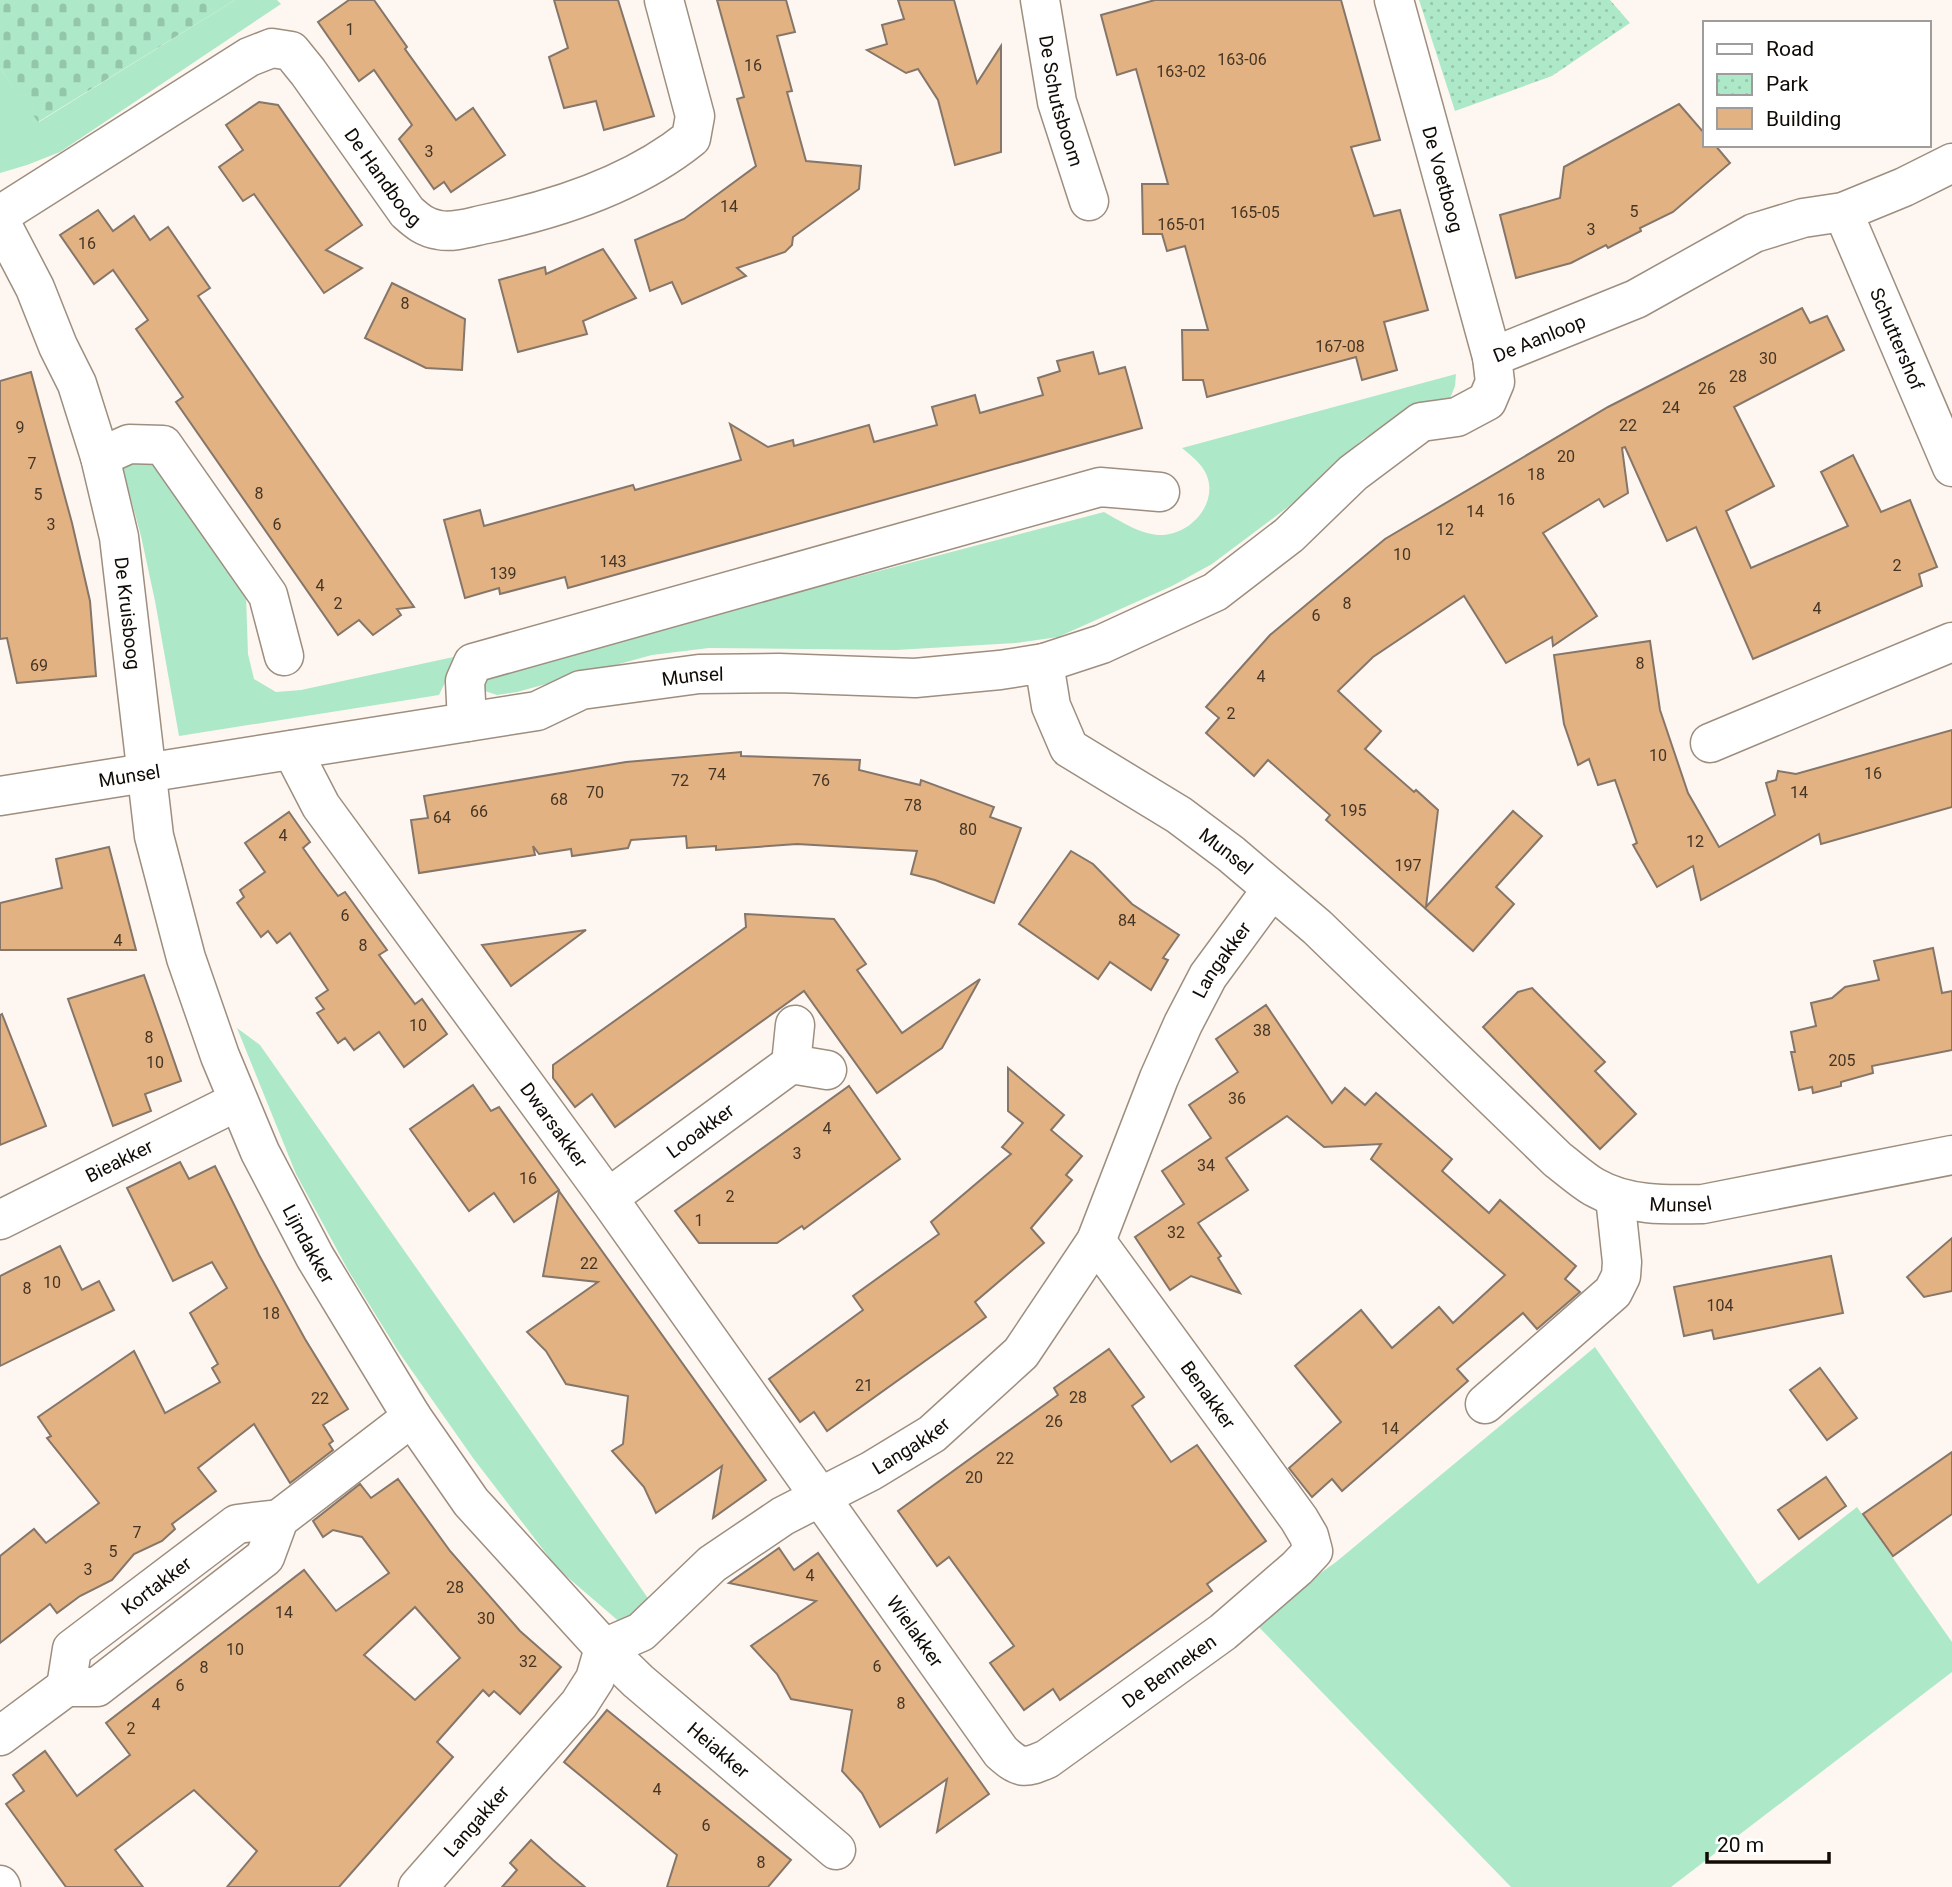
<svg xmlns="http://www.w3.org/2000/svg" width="1952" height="1887" viewBox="0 0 1952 1887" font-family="Roboto,sans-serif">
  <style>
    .grass { fill: #ade8c9 }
    .cemetery { fill: url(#cemetery-stones) }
    .park { fill: url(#park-dots) }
    .building { fill: #e3b282; stroke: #857669; stroke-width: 2; fill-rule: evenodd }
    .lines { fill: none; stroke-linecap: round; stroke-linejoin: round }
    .minor-casing { stroke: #9d8e7f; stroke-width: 41 }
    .minor { stroke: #fff; stroke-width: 38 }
    .labels { text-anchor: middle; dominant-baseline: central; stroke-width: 5; stroke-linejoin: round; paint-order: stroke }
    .number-label { font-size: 16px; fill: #453525 }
    .street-label { font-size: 19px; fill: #100b06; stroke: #fff }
  </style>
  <defs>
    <pattern id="cemetery-stones" width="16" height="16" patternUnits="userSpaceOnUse" patternTransform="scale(1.75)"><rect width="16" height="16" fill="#ade8c9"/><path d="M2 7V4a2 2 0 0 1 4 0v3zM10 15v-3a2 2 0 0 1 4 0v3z" fill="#94c6ab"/></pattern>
    <pattern id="park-dots" width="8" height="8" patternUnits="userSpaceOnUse" patternTransform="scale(1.75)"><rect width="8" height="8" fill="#ade8c9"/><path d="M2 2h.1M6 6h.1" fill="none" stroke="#94c6ab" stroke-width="1.8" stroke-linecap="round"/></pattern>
  </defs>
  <rect width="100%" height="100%" fill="#fef7f1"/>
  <g class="grass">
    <path d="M235,0H277L281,4L60,152L27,165L0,173V68L39,122Z"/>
    <path d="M1456,374L1455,386L1449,401L1386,426L1363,439L1288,507L1212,564L1172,586L1058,637L1016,643L896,650L709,648L652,655L517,692L497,695L482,690V682L491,673L1104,512C1120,521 1140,534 1159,535C1193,536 1224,497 1202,467C1197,460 1189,454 1182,448Z"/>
    <path d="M143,438L246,596L248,654L254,679L276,692L301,690L458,656L439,695L179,736L155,601L141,536L118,451Z"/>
    <path d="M237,1028L260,1045L650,1601L622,1624L558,1569L473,1458L398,1351L348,1270L296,1174Z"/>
    <path d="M1595,1347L1758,1584L1857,1507L1952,1642V1672L1671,1887H1511L1253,1621L1336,1562Z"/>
  </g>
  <path class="cemetery" d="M0,0H235L38,122L0,68Z"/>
  <path class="park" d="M1419,0H1610L1630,23L1552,76L1455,111Z"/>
  <g class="building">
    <path d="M349,0H374L407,47L405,49L456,120L473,108L505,155L451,192L444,182L434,189L399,139L412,125L374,70L359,81L318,22Z"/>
    <path d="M554,0H618L654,116L604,130L596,101L564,108L549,57L568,48Z"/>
    <path d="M717,0H786L795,32L777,36L792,91L787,92L806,161L861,166L859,189L793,237L792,245L785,252L737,268L746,276L682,304L672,282L650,291L635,240L684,219L756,166L737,99L744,97Z"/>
    <path d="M898,0H954L977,83L1001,46V152L955,165L938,100L918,69L906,73L867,50L887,44L882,25L904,19Z"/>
    <path d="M1155,0H1341L1380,140L1351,147L1374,216L1400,210L1428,310L1384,322L1397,370L1362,380L1356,357L1207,397L1203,380H1183L1182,330H1208L1185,246L1167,251L1162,234H1143L1142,184H1168L1136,69L1117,75L1101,15Z"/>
    <path d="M259,102L278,105L362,225L326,250L362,268L324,293L254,194L243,201L219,167L243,150L226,125Z"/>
    <path d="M1679,104L1705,134V145H1715L1730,163L1673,212L1640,228L1641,231L1608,248L1606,245L1571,263L1516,278L1500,215L1560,198L1564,167Z"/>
    <path d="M98,210L113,231L134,216L150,240L168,227L210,288L198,296L414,607L397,609L401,615L373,635L359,620L338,635L176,402L183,397L136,329L148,320L113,270L94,284L60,235Z"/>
    <path d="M603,249L636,298L583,321L587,334L518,352L499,280L545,267L546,274Z"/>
    <path d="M392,283L465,319L462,370L426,368L365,338Z"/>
    <path d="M1802,308L1810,323L1827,316L1844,350L1734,407L1774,486L1726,511L1751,568L1848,526L1821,472L1853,455L1881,512L1910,500L1937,567L1919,574L1922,586L1753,659L1696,527L1667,541L1625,447L1622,448L1628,493L1604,507L1599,499L1543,533L1597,616L1553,646L1552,637L1506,663L1464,596L1373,657L1338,691L1381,731L1365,749L1414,792L1416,790L1438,810L1426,907L1513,811L1542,836L1496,887L1514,904L1473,951L1326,820L1330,815L1268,760L1254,776L1206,733L1219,718L1206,707L1270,635L1385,539L1608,407Z"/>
    <path d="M1093,352L1099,374L1125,367L1142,428L568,588L565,577L500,594L499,588L465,598L444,520L480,510L484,526L633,485L635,490L741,460L730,424L768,447L793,440L794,446L869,425L874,442L937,425L932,407L975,395L980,413L1043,395L1038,378L1060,371L1057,361Z"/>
    <path d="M31,372L72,523L90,601L96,676L17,683L7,638L0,639V381Z"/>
    <path d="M1650,641L1660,710L1688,793L1719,847L1775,815L1766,783L1776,780L1778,771L1796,774L1952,730V807L1821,844L1819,834L1701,900L1693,866L1657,887L1633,845L1637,843L1615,780L1598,785L1589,759L1578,765L1564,724L1554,655Z"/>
    <path d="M741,752V756L860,760L859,770L920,785L921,780L994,807L990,817L1021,828L994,903L935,880L911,874L917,851L797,844L716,850V846L687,848L686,836L631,840L628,848L572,856L571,849L539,854L533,846L535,855L419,873L411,820L428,818L424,796L626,762Z"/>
    <path d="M289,812L310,842L303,848L320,872L338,896L345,892L387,950L379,955L415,1004L422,999L447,1034L404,1067L379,1032L354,1050L345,1038L338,1043L317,1013L324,1009L316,998L328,990L290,933L277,943L268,931L261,937L237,903L244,897L240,890L265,872L245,843Z"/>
    <path d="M109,847L136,950H0V903L62,888L56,859Z"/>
    <path d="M1071,851L1093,864L1132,904L1179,935L1163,958L1168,960L1151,990L1110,962L1098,979L1019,924Z"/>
    <path d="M745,914L834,919L866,964L857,970L902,1033L980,979L942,1048L877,1093L804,991L615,1127L592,1094L575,1107L553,1078V1065L746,927Z"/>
    <path d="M586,930L511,986L482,945Z"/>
    <path d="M1933,948L1942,993L1952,991V1050L1872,1066L1873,1073L1841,1082V1086L1813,1093L1812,1087L1799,1090L1791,1052H1795L1791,1032L1816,1026L1811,1003L1832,998L1845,987L1879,980L1874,961Z"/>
    <path d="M144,975L181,1081L145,1094L151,1111L113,1126L68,999Z"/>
    <path d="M1532,988L1605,1062L1595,1071L1636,1114L1600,1149L1483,1027L1518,992Z"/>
    <path d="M1266,1005L1332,1103L1345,1088L1365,1105L1376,1093L1452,1159L1442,1171L1489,1213L1500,1200L1576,1266L1565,1279L1580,1292L1537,1329L1523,1313L1457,1369L1468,1381L1342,1491L1332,1479L1312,1497L1289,1468L1341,1422L1295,1366L1361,1310L1392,1348L1439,1307L1453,1323L1505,1275L1371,1159L1381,1144L1324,1147L1287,1116L1226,1158L1248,1190L1198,1223L1221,1256L1218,1258L1240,1293L1191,1276L1170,1290L1135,1237L1184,1204L1162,1171L1211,1138L1189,1105L1238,1072L1216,1039Z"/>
    <path d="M2,1014L46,1126L0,1145V1015Z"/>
    <path d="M1008,1068L1064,1115L1051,1130L1082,1156L1066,1175L1072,1180L1031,1228L1044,1243L975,1302L986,1317L967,1331L827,1431L814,1412L800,1422L769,1379L863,1310L853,1296L939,1234L931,1222L1011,1154L1002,1147L1023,1123L1008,1111Z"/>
    <path d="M473,1085L491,1111L499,1107L559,1190L514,1222L494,1193L469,1211L410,1129Z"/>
    <path d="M849,1086L900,1159L804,1229L802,1226L777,1243H699L675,1211Z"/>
    <path d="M180,1162L189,1179L215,1166L259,1255L305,1339L348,1409L323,1425L333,1441L329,1444L333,1450L290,1483L254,1424L198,1468L216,1491L172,1524L175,1529L162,1541L134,1554L112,1580L80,1596L57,1613L50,1604L0,1643V1556L34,1529L46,1543L99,1503L47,1438L51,1436L38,1417L134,1351L165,1413L220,1382L212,1368L218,1364L190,1313L227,1288L212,1262L173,1281L127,1188Z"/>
    <path d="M559,1191L766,1480L713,1518L722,1466L656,1513L644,1487L612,1451L623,1444L628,1396L566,1384L546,1351L527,1332L598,1282L543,1276Z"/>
    <path d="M1952,1238V1291L1924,1297L1907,1277Z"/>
    <path d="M60,1246L82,1290L99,1281L114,1310L0,1366V1276Z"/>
    <path d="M1831,1256L1843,1313L1714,1339L1712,1330L1684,1336L1674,1287Z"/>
    <path d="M1109,1349L1144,1397L1132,1406L1171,1462L1197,1445L1266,1541L1207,1584L1212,1591L1060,1700L1053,1689L1024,1710L990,1663L1014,1646L949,1557L937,1566L898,1511L1058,1395L1054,1388Z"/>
    <path d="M1820,1368L1857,1418L1827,1440L1790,1390Z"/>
    <path d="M1952,1452V1514L1893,1556L1863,1514Z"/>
    <path d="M1826,1477L1846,1506L1799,1539L1778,1510Z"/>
    <path d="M398,1479L450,1551L520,1631L561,1667L520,1714L494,1691L489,1696L483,1690L437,1742L453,1757L339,1887H227L257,1851L194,1790L115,1850L143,1887H66L6,1804L24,1791L13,1775L45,1751L77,1796L130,1755L106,1723L304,1570L336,1611L389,1573L362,1537L333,1530L323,1537L313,1521L360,1484L371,1498ZM415,1607L460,1658L415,1700L364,1655Z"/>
    <path d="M779,1548L794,1570L818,1553L989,1794L937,1832L947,1779L880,1827L862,1793L842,1771L852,1710L791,1699L777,1674L751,1646L816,1601L729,1583Z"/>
    <path d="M607,1710L791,1860L768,1887H667L677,1855L564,1762Z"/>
    <path d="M531,1840L553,1860L585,1887H502L517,1870L510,1863Z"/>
  </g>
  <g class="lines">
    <g class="minor-casing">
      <g id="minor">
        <path id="s1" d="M1040,0L1057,102L1089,201"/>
        <path id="s2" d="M1394,0L1492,357"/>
        <path id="s3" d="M1843,212L1952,467"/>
        <path id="s4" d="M0,215L249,57L272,48L291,51L308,72L407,212C417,221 425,228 439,230C454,233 471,227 486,224C558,209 634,184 691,138L695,116L664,0"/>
        <path id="s5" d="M0,221L35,288L58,346L77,384L100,457L119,537L154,836L186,958L220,1056L260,1152L315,1257L412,1417L471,1502L604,1648L638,1681L836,1850"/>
        <path d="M100,457L129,444L163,445L268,595L284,656"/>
        <path id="s6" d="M1044,663L1102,644L1215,592L1289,535L1353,473L1421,422L1457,417L1487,401L1495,382L1492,357L1636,299L1754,233L1803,218L1843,212L1904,187L1952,163"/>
        <path d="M467,722L465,681L473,663L1100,487L1160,492"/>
        <path d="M1710,743L1952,642"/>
        <path id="s7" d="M292,750L321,806L608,1198L1001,1752C1020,1769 1024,1769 1047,1759L1223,1632L1297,1568L1313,1551L1309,1536L1299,1519L1096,1241"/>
        <path id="s8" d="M0,796L537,711L581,690L699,674L779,673L915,678L1000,670L1044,663L1051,706L1069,748L1179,815L1231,854L1317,927L1558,1160C1570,1169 1582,1180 1594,1187C1627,1206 1666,1205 1703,1204L1952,1155"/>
        <path d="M791,1064L795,1025"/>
        <path id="s9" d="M608,1198L791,1064L827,1070"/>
        <path id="s10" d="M0,1220L238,1101"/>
        <path d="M1485,1404L1613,1292L1621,1276L1622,1262L1615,1197"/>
        <path id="s11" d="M66,1687L72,1649L237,1524L279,1519"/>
        <path d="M0,1736L66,1687H97L265,1557L279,1519L412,1417"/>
        <path d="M0,1885L1,1887"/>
        <path id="s12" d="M418,1887L579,1704L595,1679L604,1648L641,1632L712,1564L783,1516L871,1471L932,1434L1021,1353L1096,1241L1159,1078L1183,1024L1208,976L1272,889"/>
      </g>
    </g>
    <use href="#minor" class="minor"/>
  </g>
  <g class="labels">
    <g class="number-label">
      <text x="350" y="29">1</text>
      <text x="1242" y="59">163-06</text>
      <text x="753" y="65">16</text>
      <text x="1181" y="71">163-02</text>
      <text x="429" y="151">3</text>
      <text x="729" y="206">14</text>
      <text x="1634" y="211">5</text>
      <text x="1255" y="212">165-05</text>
      <text x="1182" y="224">165-01</text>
      <text x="1591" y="229">3</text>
      <text x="87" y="243">16</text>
      <text x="405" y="303">8</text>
      <text x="1340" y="346">167-08</text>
      <text x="1768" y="358">30</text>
      <text x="1738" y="376">28</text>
      <text x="1707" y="388">26</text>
      <text x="1671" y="407">24</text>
      <text x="1628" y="425">22</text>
      <text x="20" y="427">9</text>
      <text x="1566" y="456">20</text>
      <text x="32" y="463">7</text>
      <text x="1536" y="474">18</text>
      <text x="259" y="493">8</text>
      <text x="38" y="494">5</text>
      <text x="1506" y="499">16</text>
      <text x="1475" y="511">14</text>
      <text x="51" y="524">3</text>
      <text x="277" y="524">6</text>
      <text x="1445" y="529">12</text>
      <text x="1402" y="554">10</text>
      <text x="613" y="561">143</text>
      <text x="1897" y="565">2</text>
      <text x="503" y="573">139</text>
      <text x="320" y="585">4</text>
      <text x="338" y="603">2</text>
      <text x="1347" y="603">8</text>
      <text x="1817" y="608">4</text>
      <text x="1316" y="615">6</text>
      <text x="1640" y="663">8</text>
      <text x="39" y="665">69</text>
      <text x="1261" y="676">4</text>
      <text x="1231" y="713">2</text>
      <text x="1658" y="755">10</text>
      <text x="1873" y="773">16</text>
      <text x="717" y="774">74</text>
      <text x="680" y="780">72</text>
      <text x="821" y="780">76</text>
      <text x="595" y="792">70</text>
      <text x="1799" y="792">14</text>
      <text x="559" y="799">68</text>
      <text x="913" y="805">78</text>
      <text x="1353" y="810">195</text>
      <text x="479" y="811">66</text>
      <text x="442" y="817">64</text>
      <text x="968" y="829">80</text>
      <text x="283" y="835">4</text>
      <text x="1695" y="841">12</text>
      <text x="1408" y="865">197</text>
      <text x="345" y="915">6</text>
      <text x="1127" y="920">84</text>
      <text x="118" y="940">4</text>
      <text x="363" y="945">8</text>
      <text x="418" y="1025">10</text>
      <text x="1262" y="1030">38</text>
      <text x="149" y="1037">8</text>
      <text x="1842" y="1060">205</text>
      <text x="155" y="1062">10</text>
      <text x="1237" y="1098">36</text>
      <text x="827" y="1128">4</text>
      <text x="797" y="1153">3</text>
      <text x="1206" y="1165">34</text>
      <text x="528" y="1178">16</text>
      <text x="730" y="1196">2</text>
      <text x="699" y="1220">1</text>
      <text x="1176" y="1232">32</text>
      <text x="589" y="1263">22</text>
      <text x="52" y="1282">10</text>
      <text x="27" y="1288">8</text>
      <text x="1720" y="1305">104</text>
      <text x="271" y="1313">18</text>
      <text x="864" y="1385">21</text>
      <text x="1078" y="1397">28</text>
      <text x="320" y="1398">22</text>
      <text x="1054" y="1421">26</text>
      <text x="1390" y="1428">14</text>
      <text x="1005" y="1458">22</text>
      <text x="974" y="1477">20</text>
      <text x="137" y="1532">7</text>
      <text x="113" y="1551">5</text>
      <text x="88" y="1569">3</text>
      <text x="810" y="1575">4</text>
      <text x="455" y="1587">28</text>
      <text x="284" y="1612">14</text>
      <text x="486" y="1618">30</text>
      <text x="235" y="1649">10</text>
      <text x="528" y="1661">32</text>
      <text x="877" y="1666">6</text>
      <text x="204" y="1667">8</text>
      <text x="180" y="1685">6</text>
      <text x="901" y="1703">8</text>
      <text x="156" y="1704">4</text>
      <text x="131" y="1728">2</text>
      <text x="657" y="1789">4</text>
      <text x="706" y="1825">6</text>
      <text x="761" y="1862">8</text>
    </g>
    <g class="street-label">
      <text stroke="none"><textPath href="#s1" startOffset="103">De Schutsboom</textPath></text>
      <text stroke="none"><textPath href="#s4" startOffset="495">De Handboog</textPath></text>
      <text stroke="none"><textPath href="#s2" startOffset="186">De Voetboog</textPath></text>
      <text stroke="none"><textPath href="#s3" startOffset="138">Schuttershof</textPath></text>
      <text stroke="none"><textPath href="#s6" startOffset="620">De Aanloop</textPath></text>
      <text stroke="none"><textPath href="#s5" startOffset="416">De Kruisboog</textPath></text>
      <text stroke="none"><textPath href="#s8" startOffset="705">Munsel</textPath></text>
      <text stroke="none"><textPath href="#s8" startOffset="131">Munsel</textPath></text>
      <text stroke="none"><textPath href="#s8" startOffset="1335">Munsel</textPath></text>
      <text stroke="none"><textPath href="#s12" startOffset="1264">Langakker</textPath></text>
      <text stroke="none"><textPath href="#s7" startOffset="458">Dwarsakker</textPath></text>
      <text stroke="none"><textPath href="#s9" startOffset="114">Looakker</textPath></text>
      <text stroke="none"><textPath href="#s10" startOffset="133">Bieakker</textPath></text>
      <text stroke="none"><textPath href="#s8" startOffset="1923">Munsel</textPath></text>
      <text stroke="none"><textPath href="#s5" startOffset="1078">Lijndakker</textPath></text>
      <text transform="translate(1208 1395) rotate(54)">Benakker</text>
      <text stroke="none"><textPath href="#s12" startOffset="676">Langakker</textPath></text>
      <text stroke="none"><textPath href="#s11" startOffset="144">Kortakker</textPath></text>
      <text stroke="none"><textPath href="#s7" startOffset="1080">Wielakker</textPath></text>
      <text stroke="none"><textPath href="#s7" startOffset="1430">De Benneken</textPath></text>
      <text stroke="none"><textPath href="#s5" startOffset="1734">Heiakker</textPath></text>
      <text stroke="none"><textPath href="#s12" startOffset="88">Langakker</textPath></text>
    </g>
  </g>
  <rect x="1703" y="21" width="228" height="126" fill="#ffffff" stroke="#9f9d9b" stroke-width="2"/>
  <rect x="1717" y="44" width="35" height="10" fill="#ffffff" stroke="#9f9d9b" stroke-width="2"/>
  <text x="1766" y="56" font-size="21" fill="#100b06">Road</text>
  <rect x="1717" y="74" width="35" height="21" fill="url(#park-dots)" stroke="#9f9d9b" stroke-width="2"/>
  <text x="1766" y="91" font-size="21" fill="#100b06">Park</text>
  <rect x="1717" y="108" width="35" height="21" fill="#e3b282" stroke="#9f9d9b" stroke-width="2"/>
  <text x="1766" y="126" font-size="21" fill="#100b06">Building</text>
  <path d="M1707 1852v10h122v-10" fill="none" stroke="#100b06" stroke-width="3.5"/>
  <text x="1717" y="1852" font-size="21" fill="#100b06" stroke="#ffffff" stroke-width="5" paint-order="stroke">20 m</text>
</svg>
